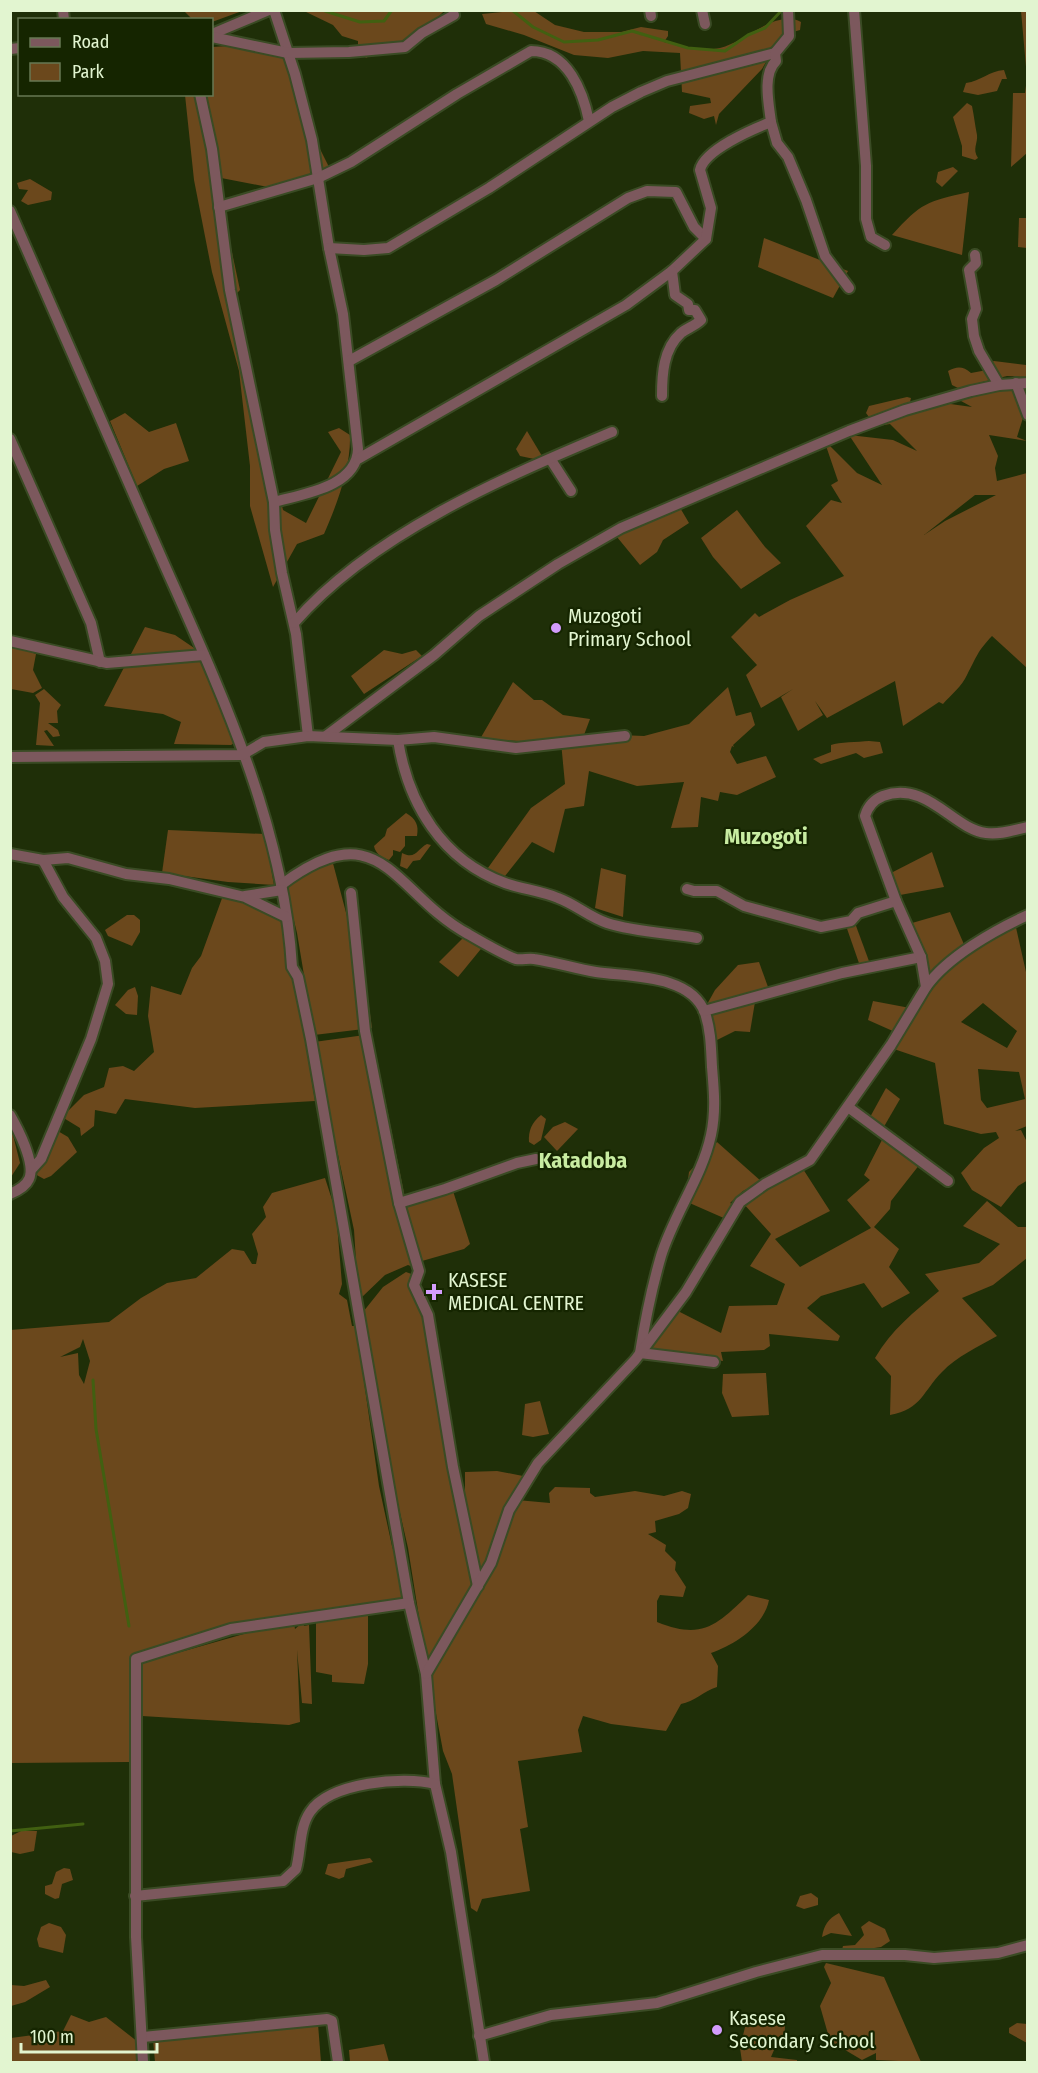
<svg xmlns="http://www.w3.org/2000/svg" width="1038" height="2073" viewBox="0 0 1038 2073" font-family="'Fira Sans Condensed',sans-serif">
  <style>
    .green { fill: #6b481c; fill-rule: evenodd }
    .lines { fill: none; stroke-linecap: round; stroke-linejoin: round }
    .stream { stroke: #416011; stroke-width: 3 }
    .minor-casing { stroke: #3a4b24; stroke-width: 14 }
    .minor { stroke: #7c585d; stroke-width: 10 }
    .poi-dot { fill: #d39cfc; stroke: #152500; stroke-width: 2 }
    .labels { text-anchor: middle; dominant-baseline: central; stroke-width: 4.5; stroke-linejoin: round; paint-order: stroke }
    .poi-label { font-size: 20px; fill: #e2f5d0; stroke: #152500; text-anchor: start }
    .quarter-label { font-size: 22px; font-weight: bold; fill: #c8eca1; stroke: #152500 }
  </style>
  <rect width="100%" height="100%" fill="#1f2f08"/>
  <g class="green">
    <path d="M184,11V10L242,11L212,22V20L192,19Z"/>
    <path d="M304,11H444C418,39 398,40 366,58L358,48V41L342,36L333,25Z"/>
    <path d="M501,11H534L555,25L584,32H621L641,27L668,31V36L664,42C681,46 702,52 720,48C745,42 777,8 801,22L800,30L786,34L774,48L762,69L719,114L716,125L714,116L704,119L689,113L690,106L711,103L710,98L682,92L680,53L643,51L608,58L574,55L524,35L486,24L482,14L502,12Z"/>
    <path d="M1021,11H1028L1027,153L1011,167L1013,93H1025L1027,78Z"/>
    <path d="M258,44L285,57L313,135L333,175L283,190L216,177L240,290L231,299L283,510L306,523L341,452L328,432L339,428L350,435C351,468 337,504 324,534L297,544L273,587L250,506V466L239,371L212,272L194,180L185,95L212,94V47Z"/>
    <path d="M1004,70L1007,79H1002L997,91L978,95L963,92L966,83C981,81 989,71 1004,70Z"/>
    <path d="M967,103L972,106C974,116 975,125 977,135C978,143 972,149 978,158L975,160L962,156V146L953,117Z"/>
    <path d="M953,167L958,171L942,187L936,182L938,172Z"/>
    <path d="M30,179L52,192L51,200L28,205L21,201L28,190L19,189L17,183Z"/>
    <path d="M969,192L962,255L892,235C922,202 926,202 969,192Z"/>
    <path d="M1019,218H1027V248L1018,247Z"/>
    <path d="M764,238L848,271L833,298L758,267Z"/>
    <path d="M994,361L1026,365L1027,377L1007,376L958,388L952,385L948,371C957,366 963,366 971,373L987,370V364Z"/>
    <path d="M1027,382V405L1017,437L1027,441L989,435L998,456L995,468L997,481L1027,473V668L992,636C977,652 977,656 967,675C962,686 951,695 943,704L939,702L903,726L895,681L827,718L815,701L823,715L798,731L781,697L793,689L761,708L746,675L757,665L731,637L755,613L759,617L790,600L844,576L806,526L831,500L842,503L831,485L838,481L824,440L857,473L882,485L849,435L893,440L917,451L890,424L845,432L929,401L972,407L950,395ZM975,495H996L945,521L924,535Z"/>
    <path d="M907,397L911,398L910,402L869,417L866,413L869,406Z"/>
    <path d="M125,413L149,432L176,423L189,461L164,469L137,486L110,421Z"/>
    <path d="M527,431L542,456L539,460L520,456L516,449Z"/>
    <path d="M679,506L689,523L663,540L657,552L640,565L617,537L636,521Z"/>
    <path d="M737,510L765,547L781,563L741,589L713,557L701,538Z"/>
    <path d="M145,627L175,635L200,652L236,742L231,745L174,744L181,722L163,714L104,706Z"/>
    <path d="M10,644L36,654L33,670L42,688L33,693L11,689Z"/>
    <path d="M384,650L402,654L416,650L422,656L364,694L351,676Z"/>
    <path d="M513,682L534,700H542L563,715L590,719L584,735L540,742L480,739Z"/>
    <path d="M728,687L736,716L751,712L755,725L733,745L734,747L732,746L730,752L737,764L766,756L776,777L737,795L720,792L718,801L701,797L698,827L671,828L684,782L637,786L589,771L584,806L565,809L554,853L532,842L505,876L485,872L531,808L565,784L561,742L620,735L644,736L689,724Z"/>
    <path d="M44,689L61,705L57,711L58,723H48L58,730L60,736L53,737L47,730L44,731L54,746L36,745L40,703L35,695Z"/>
    <path d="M869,741L880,742L883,753L864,758L856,753L821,764L813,759L831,752V745C839,742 858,742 869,741Z"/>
    <path d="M406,813C416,819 419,825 417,836H405V846L400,852L393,850V855L389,860C382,858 375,853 374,846L385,836L387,829Z"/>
    <path d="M168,830L265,834L274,885L228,882L162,873Z"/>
    <path d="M427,844L431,845L420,860L413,861L407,869L400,866L402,853C416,860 417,849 427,844Z"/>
    <path d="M330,852L367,992L372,1028L314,1035L297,933L285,884L312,858Z"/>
    <path d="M932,852L944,887L900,895L891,873Z"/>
    <path d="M601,868L626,875L623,917L595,908Z"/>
    <path d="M225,890L241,894L286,924L315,1101L195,1108L125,1099L116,1114L95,1110L94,1126L81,1136L80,1128L62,1117L84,1095L104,1087L109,1068L123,1066L134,1071L154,1052L148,1016L151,986L181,995L192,968L201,956Z"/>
    <path d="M950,912L966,949L929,982L923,953L912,923Z"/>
    <path d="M127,915H134L140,920V932L132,946L108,936L105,930Z"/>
    <path d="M852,915L873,972L860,966L844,920Z"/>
    <path d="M1015,923L1028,981L1027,1126L1015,1131L1021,1130L1027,1142L1028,1180L1018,1186L1001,1207L972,1190L961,1173L984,1148L999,1138L996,1132L981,1134L944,1124L935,1063L891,1048L927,997L937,975ZM983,1003L1017,1031L1007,1048L961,1022ZM978,1069L1019,1072L1025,1099L987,1108L981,1100Z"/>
    <path d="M468,933L485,944L458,977L439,962Z"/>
    <path d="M759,962L768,987L705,1008L715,990L738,965Z"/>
    <path d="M135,987L138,996L137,1015L126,1014L115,1005L128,990Z"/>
    <path d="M756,996L750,1032L735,1031L713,1042L707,1013Z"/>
    <path d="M873,1001L910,1008L895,1032L868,1020Z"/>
    <path d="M372,1034L406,1203L453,1191L470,1244L464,1249L422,1261L425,1272L408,1265L385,1275L361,1298L358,1292L354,1230L314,1042Z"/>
    <path d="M886,1088L900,1099L882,1130L869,1119Z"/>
    <path d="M541,1115L546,1119L541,1140L534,1145L529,1142C528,1131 532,1122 541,1115Z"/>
    <path d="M565,1122L578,1129L557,1151L544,1137L553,1127Z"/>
    <path d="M10,1123L20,1163L11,1177H10Z"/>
    <path d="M51,1127L68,1137L77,1152L51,1176L44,1179L33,1173Z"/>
    <path d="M883,1138L920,1164L891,1201L890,1209L874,1227L899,1249L889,1267L910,1293L882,1308L864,1283L821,1296L807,1308L840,1336L838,1341L769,1334L770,1346L764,1350L721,1352L723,1361L644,1351L676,1310L721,1333L729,1306L777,1305L785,1284L750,1266L771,1234L742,1202L803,1169L830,1211L775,1239L800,1267L871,1228L847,1200L870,1180L864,1175Z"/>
    <path d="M717,1142L762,1182L743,1191L730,1203L733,1204L726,1219L685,1201L689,1172Z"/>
    <path d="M325,1178L336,1212L342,1284L339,1294L347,1300L352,1326H356L379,1486L392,1546L408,1597L247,1622L131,1657L129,1762L11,1763L10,1330L109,1322L141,1298L167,1283L196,1278L232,1249L244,1251L252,1264H256L258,1254L252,1234L266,1217L263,1207L272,1193ZM83,1339L90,1361L84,1384L79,1375L78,1353L60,1357L80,1347Z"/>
    <path d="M987,1201L1018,1227H1027V1258L993,1285L962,1298L997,1336C978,1347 957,1356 942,1372C923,1391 922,1409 890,1415L891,1376L875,1358C891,1330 914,1312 939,1291L925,1274L979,1263L1000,1244L963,1226Z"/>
    <path d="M406,1272L417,1276L421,1286L476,1585L459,1605L427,1667L408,1548L390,1469L363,1312L383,1287Z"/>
    <path d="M766,1373L769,1415L732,1417L722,1393L723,1374Z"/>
    <path d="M540,1401L549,1434L533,1437L522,1435L525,1404Z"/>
    <path d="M497,1471L523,1476L505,1510L480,1579L465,1497V1472Z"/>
    <path d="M555,1487L590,1488V1493L595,1497L635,1491L664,1496L682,1491L691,1494L688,1508L679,1514L655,1521L656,1532L648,1534L666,1545L665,1551L676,1562L675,1570L686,1587L683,1597L660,1595L657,1601V1622C702,1640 716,1626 748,1595L769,1600C764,1626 734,1645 711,1653L718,1666L717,1687C704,1691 694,1702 681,1704L666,1731L611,1724L583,1716L578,1730L582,1752L518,1761L528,1827L520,1829L530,1891L482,1899L477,1912L471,1908L452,1774L443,1751L429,1676L517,1500L550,1503L549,1493Z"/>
    <path d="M368,1610V1664L364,1684L332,1682V1675L316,1672V1620Z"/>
    <path d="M303,1622L304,1626L309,1625L312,1704L302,1703L297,1650L300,1722L289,1725L142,1716V1663L275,1625L294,1623L295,1629Z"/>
    <path d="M21,1831H37L34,1851L20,1854L11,1852V1836Z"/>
    <path d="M370,1858L373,1862L346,1869L344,1877L339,1879L325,1874L328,1864Z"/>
    <path d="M64,1868L70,1869L73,1880L62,1884L59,1898L55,1899L45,1894V1886L52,1884L56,1872Z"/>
    <path d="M811,1893L818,1898V1905L804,1909L796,1906L800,1896Z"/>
    <path d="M839,1913L852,1936L831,1933L822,1937C824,1925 828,1919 839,1913Z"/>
    <path d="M869,1921L885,1929L890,1941L881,1947L841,1953L843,1946L855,1945L864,1935L861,1927Z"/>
    <path d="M49,1923L61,1927L66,1935L63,1953L39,1947L37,1939L41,1927Z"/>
    <path d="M826,1963L884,1977L921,2062L876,2060V2053L862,2060L830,2041L820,2006L831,1983L824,1967Z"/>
    <path d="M46,1980L50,1987L25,2002L11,2006V1985L24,1986Z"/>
    <path d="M71,2015L89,2022L106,2017L138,2042L141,2062H11V2038L63,2031Z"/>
    <path d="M746,2023L785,2026L784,2046L774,2050L771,2057L797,2060V2062H742L740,2048Z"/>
    <path d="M1017,2023L1027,2024V2043L1009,2033V2028Z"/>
    <path d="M318,2024L321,2062H155L153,2039Z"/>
    <path d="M384,2044L389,2062H350L349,2050Z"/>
  </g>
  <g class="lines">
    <g class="stream">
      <path d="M512,10L533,27L564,42L598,40L632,31L688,48L725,51L748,35L765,28L782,10"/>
      <path d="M325,11L360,22L384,21L392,10"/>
      <path d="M93,1380L96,1429L129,1626"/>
      <path d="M10,1831L83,1824"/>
    </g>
    <g class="minor-casing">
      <g id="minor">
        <path d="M63,10L64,20"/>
        <path d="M274,10L295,74L312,140L329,248L343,314L358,449C357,487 303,494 274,502"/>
        <path d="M650,10L651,16"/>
        <path d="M702,10L705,24"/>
        <path d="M854,10L866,166V219L871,237L885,245"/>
        <path d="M212,34L269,10"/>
        <path d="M212,37L288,53L349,52L405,47L422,33L454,15"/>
        <path d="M10,49L20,48"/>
        <path d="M200,94L212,149L230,290L274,502L275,530L282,573L296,634L308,736"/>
        <path d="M771,122L777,143L788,157L806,200L825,256L849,288"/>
        <path d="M219,207L318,178L351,162L457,94L531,51C568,51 583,92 589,121"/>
        <path d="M10,211C61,330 114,448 165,566C221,692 284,827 292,967L298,977L311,1039L409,1603L426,1674L435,1784L451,1852L484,2062"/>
        <path d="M329,248L364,250L388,248L489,188L612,107L641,92L667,81L775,53"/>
        <path d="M975,255L976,263L969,270L976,309L972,319L974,336L979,351L999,385"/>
        <path d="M349,361L496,280L628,198L647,191L676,192L694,227L706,239"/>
        <path d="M1016,383L1028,415"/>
        <path d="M662,396C662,375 663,349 681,333C687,328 695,326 701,320L695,310H689L688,304L675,295L672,271L706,239L711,208L700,170C704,150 753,129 771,122C769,105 762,74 776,61L775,53L789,36L788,10"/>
        <path d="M10,439L91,623L100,662"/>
        <path d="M358,459L626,305L672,271"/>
        <path d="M551,460L571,491"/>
        <path d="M294,623C371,534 505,477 612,432"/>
        <path d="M10,641L107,663L204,655"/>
        <path d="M326,736L434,655L479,616L558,564L621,528L849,431L905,410L971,391L999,385L1028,383"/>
        <path d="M398,740C408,804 442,860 505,883C522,889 541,891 558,898C575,904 589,917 607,923C635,932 668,933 697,938"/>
        <path d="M10,757L242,755L264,742L308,736L398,740L434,737L516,748L625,736"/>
        <path d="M10,854L43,860L68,858L126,874L169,879L245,897L286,917"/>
        <path d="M281,885C382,809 393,893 468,934C480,941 504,955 516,959C522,960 529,958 534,959C555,962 576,969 596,972C629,977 691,974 705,1013C711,1031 711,1049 712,1067C714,1090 716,1112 711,1135C702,1177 674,1214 661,1256C652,1287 645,1321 640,1353L714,1362"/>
        <path d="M687,889L694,891H717L744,906L821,927L851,921L858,913L896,901"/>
        <path d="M351,893L365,1031L399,1203L419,1271L414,1285L428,1315L453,1467L478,1586"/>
        <path d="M245,896L282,890"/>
        <path d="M926,987C947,957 995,930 1028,915"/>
        <path d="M704,1011L842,973L921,957"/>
        <path d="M848,1107L948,1181"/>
        <path d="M10,1115C18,1129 36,1164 29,1179C26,1186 17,1191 10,1194"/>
        <path d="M31,1170L41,1159L91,1039L108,984L105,961L96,938L63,897L43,860"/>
        <path d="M399,1203L445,1189L517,1163L536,1159"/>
        <path d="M426,1674L491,1563L509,1510L538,1463L635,1360L686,1292L740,1202L765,1184L810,1160L891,1045L926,987L921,957L896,901L865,816C868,806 873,800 883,796C927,780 953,829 986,833C1000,835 1014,830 1028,827"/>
        <path d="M135,1896L283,1881L296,1869C301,1851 299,1828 310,1812C330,1782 404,1776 435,1784"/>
        <path d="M479,2036L551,2015L657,2003L756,1972L822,1955H905L934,1958L998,1953L1028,1945"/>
        <path d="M143,2037L327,2019L332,2021L338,2062"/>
        <path d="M143,2062L136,1937V1659L231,1629L409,1603"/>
      </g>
    </g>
    <use href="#minor" class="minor"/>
  </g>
  <g class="poi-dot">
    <circle cx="556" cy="628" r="6"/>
    <path d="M431 1283h6v6h6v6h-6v6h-6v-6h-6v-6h6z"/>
    <circle cx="717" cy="2030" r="6"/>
  </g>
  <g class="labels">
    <g class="poi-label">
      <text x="568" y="616">Muzogoti<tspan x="568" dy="23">Primary School</tspan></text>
      <text x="448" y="1280">KASESE<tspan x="448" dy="23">MEDICAL CENTRE</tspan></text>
      <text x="729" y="2018">Kasese<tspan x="729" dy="23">Secondary School</tspan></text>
    </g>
    <g class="quarter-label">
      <text x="766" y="836">Muzogoti</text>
      <text x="583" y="1160">Katadoba</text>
    </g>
  </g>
  <rect width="1038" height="2073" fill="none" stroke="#e2f5d0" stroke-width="24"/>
  <rect x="18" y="18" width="195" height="78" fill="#152500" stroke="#677853" stroke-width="1.5"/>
  <rect x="30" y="38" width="30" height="9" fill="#7c585d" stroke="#677853" stroke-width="1.5"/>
  <text x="72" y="48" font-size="18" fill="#e2f5d0">Road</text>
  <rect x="30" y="63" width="30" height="18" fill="#6b481c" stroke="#677853" stroke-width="1.5"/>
  <text x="72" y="78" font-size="18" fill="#e2f5d0">Park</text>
  <path d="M21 2043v9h136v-9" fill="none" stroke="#e2f5d0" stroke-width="3"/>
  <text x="30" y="2043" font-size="18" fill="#e2f5d0" stroke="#152500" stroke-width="4.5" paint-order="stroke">100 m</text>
</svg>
